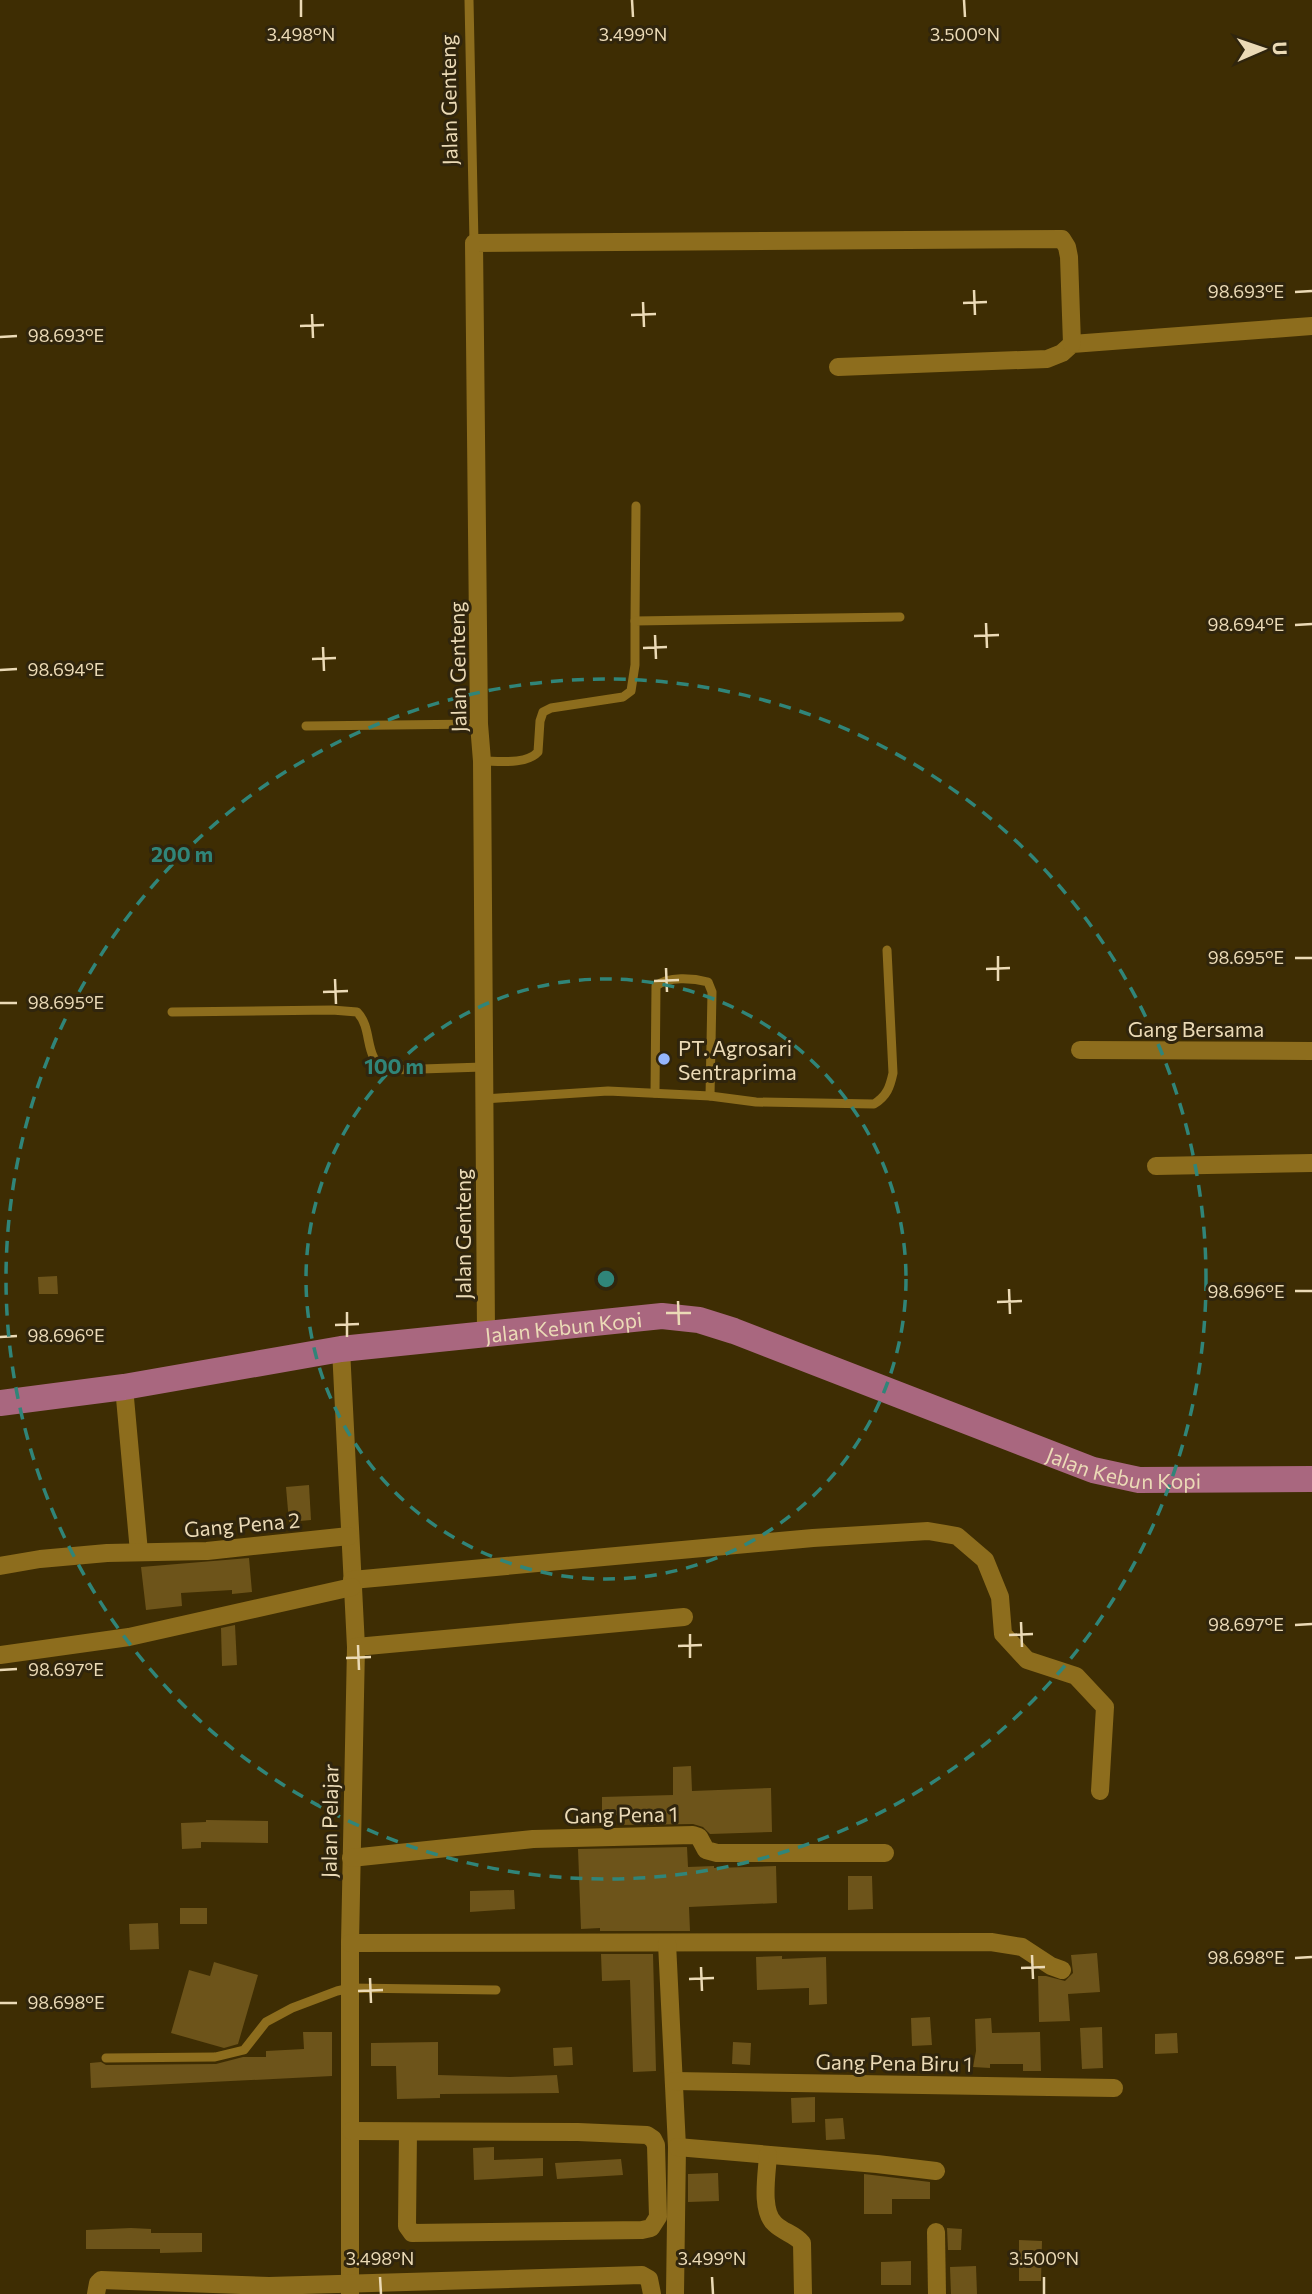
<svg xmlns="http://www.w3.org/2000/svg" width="1312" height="2294" viewBox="0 0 1312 2294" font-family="Commissioner,sans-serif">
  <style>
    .building { fill: #6d541a }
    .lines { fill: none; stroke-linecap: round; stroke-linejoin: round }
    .lane { stroke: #8d6d1d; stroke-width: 9 }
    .street { stroke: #8d6d1d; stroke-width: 18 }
    .primary { stroke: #a9677f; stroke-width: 26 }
    .ticks { fill: none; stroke: #ebdab6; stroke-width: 2.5 }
    .ring { fill: none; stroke: #308579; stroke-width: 3.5; stroke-dasharray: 12 9 }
    .poi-dot { fill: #95b6fd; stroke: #30250d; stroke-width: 2.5 }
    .labels { text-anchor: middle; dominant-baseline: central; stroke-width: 6; stroke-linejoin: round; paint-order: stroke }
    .street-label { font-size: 21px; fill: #ebdab6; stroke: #30250d }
    .poi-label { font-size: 21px; fill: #ebdab6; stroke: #30250d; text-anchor: start }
    .ticks-label { font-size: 18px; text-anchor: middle; fill: #ebdab6; stroke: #30250d; stroke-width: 6; stroke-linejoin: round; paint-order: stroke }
    .centre { fill: #308579; stroke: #30250d; stroke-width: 3.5 }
    .ring-label { font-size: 21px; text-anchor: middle; font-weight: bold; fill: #308579; stroke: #30250d; stroke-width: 6; stroke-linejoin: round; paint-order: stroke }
  </style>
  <rect width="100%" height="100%" fill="#3e2d03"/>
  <g class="building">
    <path d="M57,1276L58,1294H39L38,1277Z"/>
    <path d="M309,1485L311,1520L289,1522L286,1487Z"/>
    <path d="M249,1558L252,1592L232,1594V1590L181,1593L182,1606L146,1610L141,1567Z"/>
    <path d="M235,1625L237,1665L222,1666L221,1628Z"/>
    <path d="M691,1766L692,1791L771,1788L772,1832L710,1834L703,1827L693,1824L618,1825V1815L602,1816V1797L673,1795V1767Z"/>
    <path d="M206,1820L268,1821V1843L201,1842V1848L182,1849L181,1823L206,1822Z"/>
    <path d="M687,1847L688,1867L714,1866V1868L776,1866L777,1903L689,1907L690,1931H600V1928L581,1929L578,1849Z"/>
    <path d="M848,1876H872L873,1909L848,1910Z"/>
    <path d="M514,1890L515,1909L470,1912V1891Z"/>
    <rect x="180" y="1908" width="27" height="16"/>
    <path d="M158,1923L159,1949L130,1950L129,1924Z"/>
    <path d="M1097,1953L1100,1992L1068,1994L1070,2021L1039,2022L1038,1976H1046L1065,1981L1073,1973L1071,1955Z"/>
    <path d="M601,1954H653L656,2071L633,2072L630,1980L602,1981Z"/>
    <path d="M782,1956V1959L826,1957L827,2004L809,2005V1988L757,1990L756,1957Z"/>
    <path d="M214,1962L258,1975L238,2044L224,2048L171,2033L189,1970L210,1976Z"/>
    <path d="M930,2017L932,2045L912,2046L911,2018Z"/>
    <path d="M991,2018L992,2033L1040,2032L1041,2071H1023V2064H990V2068L973,2067L976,2051L975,2019Z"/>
    <path d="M1102,2027L1103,2068L1082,2069L1080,2028Z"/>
    <path d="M303,2032H332V2076L91,2088L90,2063L101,2062L106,2065L216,2064L243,2057H266V2051L304,2049Z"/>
    <path d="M1177,2033L1178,2053L1155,2054V2034Z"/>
    <path d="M438,2042V2075L510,2077L557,2075L559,2093L440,2094V2098L397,2099L396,2066H371V2043Z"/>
    <path d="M733,2042L751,2043L750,2065L732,2064Z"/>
    <path d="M572,2047L573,2065L554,2066L553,2048Z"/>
    <path d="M815,2097V2122L792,2123L791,2098Z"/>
    <path d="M843,2118L845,2139L826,2140L825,2119Z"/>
    <path d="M494,2147V2160L543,2158V2176L474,2180L473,2148Z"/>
    <path d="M621,2159L623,2175L557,2179L555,2163Z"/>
    <path d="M718,2173L719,2201L688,2202V2174Z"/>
    <path d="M864,2174L930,2182V2199H892V2214H864Z"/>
    <path d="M131,2228L151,2229V2233H202V2252L160,2253V2249H86V2230Z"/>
    <path d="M947,2228L962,2229L961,2250H948Z"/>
    <path d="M1019,2240L1042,2241L1041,2281H1019Z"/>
    <path d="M911,2261V2285H881V2262Z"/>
    <path d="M976,2266L977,2294H951L950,2267Z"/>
  </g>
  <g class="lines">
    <g class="lane">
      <path d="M469,0L474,243"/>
      <path d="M635,621L636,506"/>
      <path d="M306,726L479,724"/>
      <path d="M482,761C498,761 526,765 538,752L540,721L543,712L551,708L623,697L631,691L635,665V621L900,617"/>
      <path d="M172,1012L332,1010L357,1012C375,1030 361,1063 391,1070L483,1067"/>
      <path d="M655,1093L656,986C668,976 693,978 708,982L712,992L710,1096"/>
      <path d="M484,1099L608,1091L710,1096L756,1102L874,1104C887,1096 890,1087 893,1073L887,950"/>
      <path d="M106,2058L215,2057L244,2050L266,2022L292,2008L337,1991L350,1988L496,1990"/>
    </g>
    <g class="street">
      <path d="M838,367L1047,359L1062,353L1072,344L1312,326"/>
      <path d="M1080,1050L1312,1051"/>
      <path d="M1156,1166L1312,1163"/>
      <path d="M486,1333L482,761L479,724L474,243L1062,239L1067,247L1069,257L1072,344"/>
      <path d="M341,1349L356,1647L350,1943V2294"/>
      <path d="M124,1387L139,1552"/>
      <path d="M0,1566L40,1559L107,1553L207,1551L349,1536"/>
      <path d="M352,1580L813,1538L928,1531L957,1536L985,1560L1000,1597L1003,1634L1027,1660L1076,1676L1105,1707L1100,1791"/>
      <path d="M356,1647L684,1617"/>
      <path d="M0,1655L129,1637L352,1587"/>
      <path d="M351,1858L533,1839L693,1835L699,1837L706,1850L717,1853H885"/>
      <path d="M350,1943L991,1942L1022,1947L1051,1966L1062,1970"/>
      <path d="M667,1943L677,2147L675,2294"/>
      <path d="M674,2081L1114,2088"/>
      <path d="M351,2131L578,2132L647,2135L653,2139L656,2145L658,2217L651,2228L642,2230L412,2233L407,2226L408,2132"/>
      <path d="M677,2147L877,2164L936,2171"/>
      <path d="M768,2155C767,2174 760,2211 775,2224C783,2232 795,2234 802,2243L803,2294"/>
      <path d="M936,2232L937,2294"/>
      <path d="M96,2294L98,2283L101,2280L269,2286L642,2275L649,2279L652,2294"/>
    </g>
    <path class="primary" id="s1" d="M0,1403L124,1387L341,1349L662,1316L699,1320L734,1331L1093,1470L1139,1480L1312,1479"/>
  </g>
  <path class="ticks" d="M301,0V17M632,0L633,17M964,0L965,17M974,290L975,315M1295,292L1312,291M643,302L644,327M963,303L987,302M312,314L313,338M631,315L656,314M300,326L324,325M0,337L17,336M986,623L987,648M1295,625L1312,624M655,635L656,659M974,636L999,635M323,647L324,671M643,648L667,647M312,659L336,658M0,670L17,669M998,956V981M1295,958H1312M666,968L667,992M986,969L1010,968M335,979L336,1004M654,981L679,980M323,992L348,991M0,1003H17M1009,1289L1010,1314M1295,1291H1312M678,1301L679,1325M997,1302L1022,1301M347,1312V1337M666,1313H691M335,1325L359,1324M0,1337L17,1336M1021,1622L1022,1647M1295,1625L1312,1624M690,1634V1658M1009,1635L1033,1634M358,1645L359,1670M678,1646L702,1645M346,1658L371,1657M0,1670L17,1669M1032,1955L1033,1979M1295,1958L1312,1957M701,1967L702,1991M1021,1968L1045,1967M370,1978L371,2003M689,1979L714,1978M358,1991L383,1990M0,2003H17M380,2277L381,2294M712,2277L713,2294M1044,2277V2294"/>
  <g class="ring">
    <circle cx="606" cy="1279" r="300"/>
    <circle cx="606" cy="1279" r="600"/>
  </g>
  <circle class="poi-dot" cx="664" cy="1059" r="7"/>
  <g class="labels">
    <g class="street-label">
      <text transform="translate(448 100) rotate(-91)">Jalan Genteng</text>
      <text transform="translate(457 667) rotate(-91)">Jalan Genteng</text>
      <text x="1196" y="1028">Gang Bersama</text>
      <text transform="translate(462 1234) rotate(-90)">Jalan Genteng</text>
      <text stroke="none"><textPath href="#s1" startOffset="569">Jalan Kebun Kopi</textPath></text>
      <text stroke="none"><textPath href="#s1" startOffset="1157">Jalan Kebun Kopi</textPath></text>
      <text transform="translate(242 1524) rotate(-5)">Gang Pena 2</text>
      <text transform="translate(621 1814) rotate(-1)">Gang Pena 1</text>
      <text transform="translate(329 1821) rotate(-89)">Jalan Pelajar</text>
      <text transform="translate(894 2062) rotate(1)">Gang Pena Biru 1</text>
    </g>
    <g class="poi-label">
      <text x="678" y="1047">PT. Agrosari<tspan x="678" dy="24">Sentraprima</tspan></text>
    </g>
  </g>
  <g class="ticks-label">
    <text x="301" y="41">3.498°N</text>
    <text x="633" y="41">3.499°N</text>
    <text x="965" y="41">3.500°N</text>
    <text x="1246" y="298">98.693°E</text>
    <text x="66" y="342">98.693°E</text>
    <text x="1246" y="631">98.694°E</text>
    <text x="66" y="676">98.694°E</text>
    <text x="1246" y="964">98.695°E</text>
    <text x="66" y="1009">98.695°E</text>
    <text x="1246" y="1298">98.696°E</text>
    <text x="66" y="1342">98.696°E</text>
    <text x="1246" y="1631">98.697°E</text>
    <text x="66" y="1676">98.697°E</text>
    <text x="1246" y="1964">98.698°E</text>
    <text x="66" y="2009">98.698°E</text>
    <text x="380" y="2265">3.498°N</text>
    <text x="712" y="2265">3.499°N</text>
    <text x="1044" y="2265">3.500°N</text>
  </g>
  <circle cx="606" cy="1279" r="10" class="centre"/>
  <g class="ring-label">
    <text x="182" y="862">200 m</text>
    <text x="394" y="1074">100 m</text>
  </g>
  <g transform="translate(1263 49) rotate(88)" stroke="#30250d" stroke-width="5" paint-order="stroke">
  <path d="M0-5L12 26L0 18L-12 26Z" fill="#ebdab6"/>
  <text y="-10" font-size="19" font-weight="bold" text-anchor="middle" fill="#ebdab6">U</text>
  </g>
</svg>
